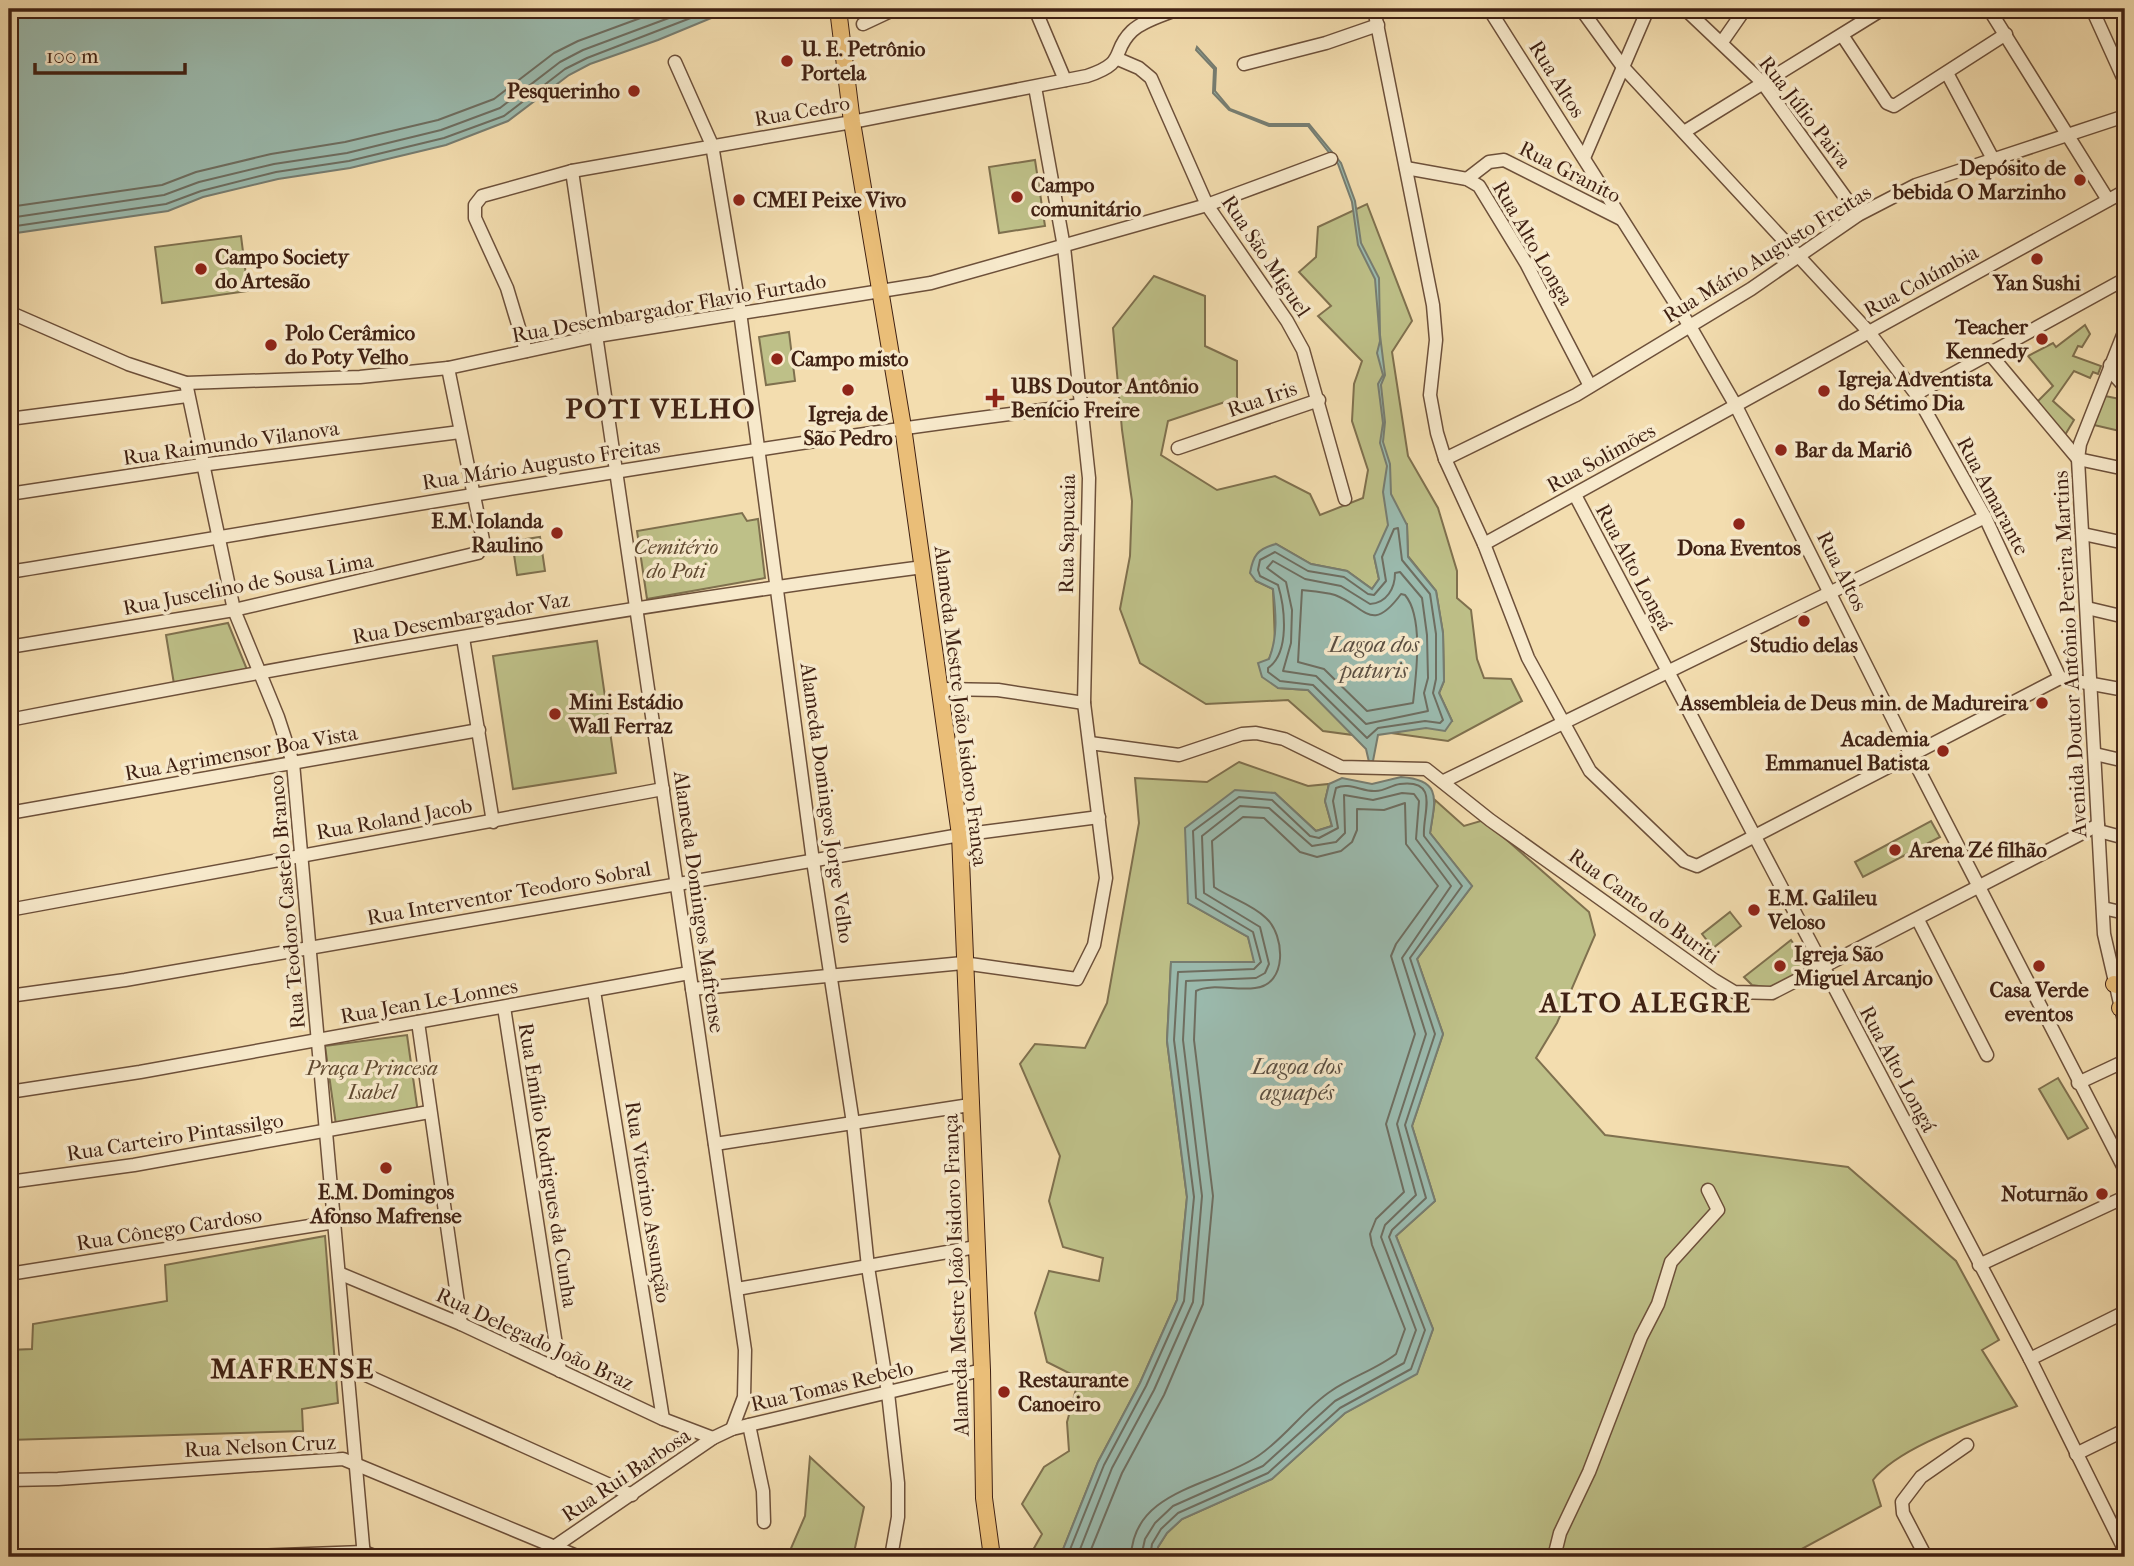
<svg xmlns="http://www.w3.org/2000/svg" width="2134" height="1566" viewBox="0 0 2134 1566" font-family="'IM FELL French Canon',serif">
  <style>
    .green { fill: #bec088; stroke: #7f704e; stroke-width: 2 }
    .water { fill: #9bbbaf; stroke: #777d71; stroke-width: 2 }
    .lines { fill: none; stroke-linecap: round; stroke-linejoin: round }
    .shore { stroke: #6e6e61; stroke-width: 2 }
    .minor-casing { stroke: #6d503a; stroke-width: 15 }
    .major-casing { stroke: #402113; stroke-width: 18 }
    .minor { stroke: #f7e9cb; stroke-width: 12 }
    .major { stroke: #eabe78; stroke-width: 16 }
    .poi-dot { fill: #8f2418; stroke: #f7e9cb; stroke-width: 2.5 }
    .labels { text-anchor: middle; dominant-baseline: central; stroke-width: 7; stroke-linejoin: round; paint-order: stroke }
    .poi-label { font-size: 21px; font-weight: bold; fill: #402113; stroke: #f7e9cb; text-anchor: start }
    .street-label { font-size: 21px; fill: #402113; stroke: #f7e9cb }
    .park-label { font-size: 21px; font-style: italic; fill: #604930; stroke: #f7e9cb }
    .water-label { font-size: 23px; font-style: italic; fill: #5b4f42; stroke: #f7e9cb }
    .district-label { font-size: 28px; font-weight: bold; letter-spacing: 2px; fill: #402113; stroke: #f7e9cb }
  </style>
  <rect width="100%" height="100%" fill="#f3ddaf"/>
  <filter id="stains"><feTurbulence type="fractalNoise" baseFrequency=".00286" numOctaves="4"/><feColorMatrix values="0 0 0 0 .2 0 0 0 0 .09 0 0 0 0 .02 0 0 0 .5 -.17"/></filter>
  <radialGradient id="worn" r=".72"><stop offset=".6" stop-color="#630" stop-opacity="0"/><stop offset="1" stop-color="#630" stop-opacity=".3"/></radialGradient>
  <g class="green">
    <path d="M1035,160L1045,226L999,233L989,167Z"/>
    <path d="M1367,204L1412,321L1392,352L1408,456L1438,508L1457,571V598L1471,610L1477,659L1484,678L1511,679L1522,701L1448,741L1391,733L1452,721L1439,693L1444,681L1443,633L1436,591L1408,556L1407,525L1374,556L1379,579L1372,589L1347,571L1311,564L1276,544L1256,581L1273,589L1275,643L1269,659L1278,688L1308,690L1353,735L1323,731L1288,700L1206,704L1140,663L1120,609L1130,556L1132,501L1122,430L1113,328L1154,276L1205,296V346L1237,361V398L1168,421L1161,455L1217,490L1275,476L1310,494L1320,515L1363,498L1368,470L1352,421L1354,384L1362,361L1318,316L1331,306L1299,272L1316,257L1318,227Z"/>
    <path d="M241,236L248,291L162,303L155,247Z"/>
    <path d="M2085,325L2090,334L2082,347L2078,346L2073,356L2101,366L2098,374L2093,372L2090,378L2074,371L2053,401L2074,420L2065,435L2037,402L2053,386L2028,356L2053,343L2056,347Z"/>
    <path d="M789,332L795,381L766,385L759,337Z"/>
    <path d="M2105,396L2125,400L2124,432L2094,425Z"/>
    <path d="M742,513L747,521L758,519L765,578L647,599L637,531Z"/>
    <path d="M540,537L545,571L517,575L512,541Z"/>
    <path d="M228,623L248,672L174,684L166,635Z"/>
    <path d="M597,641L616,773L513,789L493,656Z"/>
    <path d="M1239,762L1308,786L1329,784L1325,801L1332,826L1316,831L1275,793L1188,903L1248,937L1255,962H1171L1167,1041L1187,1197L1177,1300L1140,1383L1098,1462L1060,1557H1029L1042,1534L1022,1504L1044,1467L1069,1451L1067,1422L1079,1378L1047,1362L1035,1313L1049,1271L1099,1281L1103,1258L1063,1247L1049,1201L1060,1156L1020,1064L1035,1044L1085,1048L1107,1003L1139,823L1135,778L1207,782Z"/>
    <path d="M1435,800L1464,826L1484,820L1589,912L1595,935L1557,1023L1536,1058L1605,1135L1848,1167L1956,1261L1999,1340L1982,1350L2017,1406C1976,1422 1900,1446 1873,1480L1881,1506L1787,1557H1157L1158,1547L1167,1533L1182,1519L1272,1479L1345,1413L1417,1373L1433,1329L1396,1236L1435,1201L1412,1126L1443,1034L1417,959L1472,886L1430,833Z"/>
    <path d="M1931,821L1940,837L1863,877L1855,862Z"/>
    <path d="M1730,912L1741,926L1713,948L1702,934Z"/>
    <path d="M1791,940L1810,968L1772,988L1752,985L1744,977Z"/>
    <path d="M407,1035L418,1113L336,1125L325,1046Z"/>
    <path d="M2058,1078L2088,1128L2068,1139L2039,1089Z"/>
    <path d="M325,1236L338,1403L302,1409L303,1431L9,1440V1350L32,1349L33,1324L167,1301L165,1265Z"/>
    <path d="M810,1457L864,1507L853,1557H778L789,1553L805,1516Z"/>
  </g>
  <g class="water">
    <path d="M9,9H733L658,40L590,64L569,75L508,121L446,145L350,168L278,179L203,197L168,211L9,234Z"/>
    <path d="M1197,47L1216,68L1215,91L1230,109L1269,124H1309L1341,163L1355,201L1361,243L1379,278L1380,335L1385,375L1381,385L1385,422L1383,442L1390,464L1391,494L1407,525L1408,557L1436,591L1443,633L1444,681L1439,693L1452,721L1445,731L1426,728L1378,735L1373,761L1369,762L1366,749L1308,690L1278,688L1262,677L1258,663L1269,659C1278,636 1276,613 1273,589L1256,581L1250,573C1253,556 1257,549 1276,544L1311,564L1347,571L1372,589L1379,579L1374,556L1388,525L1383,492L1387,466L1380,443L1383,423L1378,384L1383,375L1377,353L1380,341L1375,279L1358,245L1352,202L1338,164L1308,126H1269L1229,110L1213,93L1214,69L1196,50Z"/>
    <path d="M1401,777C1443,780 1435,800 1430,833L1472,886L1417,959L1443,1034L1412,1126L1435,1201L1396,1236L1433,1329L1417,1374L1345,1413L1272,1479L1182,1519L1167,1533L1158,1547L1157,1557H1060L1098,1462L1140,1383L1177,1300L1187,1197L1167,1041L1171,962H1254L1248,937L1188,903L1185,828L1235,790L1275,793L1316,831L1332,826L1325,801L1329,784L1342,778L1372,784Z"/>
  </g>
  <g class="lines">
    <g class="shore">
      <path d="M9,207L162,185L196,172L271,154L345,142L438,120L494,99L554,53L578,41L665,9"/>
      <path d="M9,218L164,195L199,182L274,164L347,153L441,130L500,108L560,62L583,50L693,9"/>
      <path d="M9,227L166,204L201,191L276,172L349,161L444,138L504,116L565,69L587,58L714,9"/>
      <path d="M1398,528L1402,560L1430,594L1436,634V679L1433,693L1443,720L1440,723L1425,721L1378,728L1367,738L1313,685L1280,681L1268,672V668C1290,653 1285,608 1278,585L1260,576L1258,570L1260,560L1275,552L1308,571L1344,577L1368,594L1374,595L1386,581L1382,557L1394,529Z"/>
      <path d="M1273,561L1305,579L1341,586L1370,604C1387,603 1395,588 1395,573L1400,572L1422,598L1427,635L1428,678L1424,693L1428,711L1366,724L1316,676L1283,671L1291,643L1292,610L1286,582L1267,568Z"/>
      <path d="M1302,590C1312,591 1326,592 1335,595C1365,606 1371,635 1401,594L1405,595C1424,617 1416,676 1413,703L1367,711L1324,669L1298,662Z"/>
      <path d="M1067,1557L1104,1465L1146,1386L1184,1301L1194,1197L1174,1040L1178,972L1254,969L1261,962L1253,932L1196,898L1193,831L1239,797L1272,800L1310,836L1319,838L1338,828L1333,801L1336,788C1349,782 1361,791 1374,791C1384,792 1391,785 1400,784C1441,779 1422,814 1424,836L1462,886L1410,958L1435,1034L1405,1125L1426,1198L1392,1230L1389,1237L1425,1330L1411,1369L1340,1408L1268,1473L1178,1513L1161,1529L1152,1544L1150,1557"/>
      <path d="M1077,1557L1112,1468L1154,1390L1193,1302L1202,1196L1183,1040L1186,981L1256,978L1265,973L1269,964L1260,927L1204,893L1202,836L1240,806L1269,808L1312,846L1336,842L1345,833L1344,795L1373,800L1402,793L1414,794L1419,801L1416,839L1451,886L1402,958L1426,1034L1397,1124L1416,1195L1385,1225L1381,1237L1416,1330L1404,1363L1335,1401L1263,1466L1173,1506L1155,1523L1145,1539L1141,1557"/>
      <path d="M1088,1557L1122,1473L1164,1395L1203,1304L1213,1196L1194,1040L1196,991C1211,983 1237,991 1255,988C1288,985 1285,935 1266,918C1252,904 1230,898 1214,887L1212,841L1243,817L1264,818L1300,852L1317,857L1341,851L1352,842L1357,830V809L1384,810L1405,803L1406,844L1438,886L1396,944L1391,956L1415,1034L1386,1124L1404,1192L1376,1219L1370,1234L1372,1245L1405,1329L1396,1354C1377,1369 1351,1377 1331,1391C1304,1409 1285,1438 1258,1456C1215,1486 1133,1489 1131,1557"/>
    </g>
    <g class="minor-casing">
      <g id="minor">
        <path d="M1035,9L1065,80"/>
        <path d="M1374,9L1433,305L1436,340L1430,395L1437,433L1445,459L1484,544L1528,658L1590,771L1684,861L1697,866L2060,678"/>
        <path d="M1489,9L1691,328L1736,406L1911,755L2125,1170"/>
        <path d="M1581,9L1623,67L1868,331L1916,394L1985,517L2060,678"/>
        <path d="M1685,9L1762,82L1858,215"/>
        <path d="M1989,9L2108,200"/>
        <path d="M2092,9L2125,82"/>
        <path d="M863,24L895,9"/>
        <path d="M1842,35L1887,103L1894,106L2006,34"/>
        <path d="M1722,42L1745,9"/>
        <path d="M1118,59L1139,68L1151,78L1207,205L1287,321L1303,350L1345,499"/>
        <path d="M675,62L712,145L740,312L813,861L853,1123L868,1267L888,1393L898,1483V1517L891,1557"/>
        <path d="M1244,64L1326,43L1378,25"/>
        <path d="M1947,73L1993,159"/>
        <path d="M1684,132L1883,9"/>
        <path d="M1584,158L1648,9"/>
        <path d="M1406,168L1467,179L1479,186L1526,263L1590,386"/>
        <path d="M572,171L745,1350L744,1397L732,1429"/>
        <path d="M1467,179L1489,162L1504,160L1621,219"/>
        <path d="M9,312L128,364L186,383L360,377L448,368L597,336L931,283L1207,205L1331,159"/>
        <path d="M2125,330L2080,444L2078,459L2104,934L2125,1025"/>
        <path d="M526,351L507,288L475,218V205L482,196L572,171L852,122L1087,76C1129,62 1110,52 1132,31C1144,20 1164,15 1178,9"/>
        <path d="M1990,354L2078,459L2125,469"/>
        <path d="M2110,365L2114,375L2125,387"/>
        <path d="M186,383L234,610L278,717L293,763L364,1557"/>
        <path d="M1916,394L2125,279"/>
        <path d="M9,419L187,396"/>
        <path d="M1178,448L1319,400"/>
        <path d="M1445,459L1576,395L1751,289L1858,215L1916,185L2125,116"/>
        <path d="M9,494L201,465L460,432"/>
        <path d="M1575,495L2030,1359L2125,1551"/>
        <path d="M2083,534L2125,543"/>
        <path d="M1484,544L2125,191"/>
        <path d="M9,572C366,514 722,449 1082,405"/>
        <path d="M2087,608L2125,617"/>
        <path d="M463,638L493,822"/>
        <path d="M9,647L234,610L478,553L483,540L448,368"/>
        <path d="M2060,678L2125,690"/>
        <path d="M941,689L998,690L1084,703"/>
        <path d="M9,720C312,661 616,607 923,567"/>
        <path d="M1090,743L1179,755L1242,734L1256,733L1284,739L1341,767L1426,769L1490,820L1714,980L1734,992L1772,993L2098,825"/>
        <path d="M2095,754L2125,761"/>
        <path d="M1444,781L1985,517"/>
        <path d="M9,813L479,730"/>
        <path d="M2099,831L2125,838"/>
        <path d="M2103,908L2125,913"/>
        <path d="M9,910L663,789"/>
        <path d="M1918,920L1987,1055"/>
        <path d="M692,989L963,963L1077,979L1094,945L1106,878L1084,703L1089,478L1064,247L1035,87"/>
        <path d="M594,991L663,1419"/>
        <path d="M9,996L125,980L960,835L1099,817"/>
        <path d="M504,1007L560,1371"/>
        <path d="M418,1022L461,1324"/>
        <path d="M2078,1083L2125,1061"/>
        <path d="M9,1092L140,1072L689,973"/>
        <path d="M715,1144L970,1105"/>
        <path d="M9,1182L134,1165L429,1112"/>
        <path d="M1979,1265L2125,1197"/>
        <path d="M9,1274L335,1222"/>
        <path d="M341,1274L461,1324L663,1419L713,1438"/>
        <path d="M737,1289L976,1247"/>
        <path d="M2030,1359L2125,1312"/>
        <path d="M348,1367L632,1495"/>
        <path d="M749,1425L763,1491L764,1522"/>
        <path d="M2076,1454L2125,1430"/>
        <path d="M9,1480L58,1479L343,1459L579,1557"/>
        <path d="M1732,1556V1557"/>
        <path d="M228,1557L364,1552L377,1557"/>
        <path d="M544,1557L554,1547L713,1438L732,1429L982,1370"/>
        <path d="M1554,1557L1560,1533L1589,1472L1641,1337L1658,1304L1671,1262L1718,1210L1708,1190"/>
        <path d="M1926,1557L1903,1513L1902,1502L1921,1477L1967,1445"/>
      </g>
    </g>
    <g class="major-casing">
      <g id="major">
        <path d="M838,9L852,122L903,427L960,835L982,1370L984,1498L992,1557"/>
        <path d="M2114,984L2125,988"/>
        <path d="M2120,1008H2125"/>
      </g>
    </g>
    <use href="#minor" class="minor"/>
    <use href="#major" class="major"/>
  </g>
  <g class="poi-dot">
    <circle cx="787" cy="61" r="7"/>
    <circle cx="634" cy="91" r="7"/>
    <circle cx="2080" cy="180" r="7"/>
    <circle cx="1017" cy="197" r="7"/>
    <circle cx="739" cy="200" r="7"/>
    <circle cx="2037" cy="259" r="7"/>
    <circle cx="201" cy="269" r="7"/>
    <circle cx="2042" cy="339" r="7"/>
    <circle cx="271" cy="345" r="7"/>
    <circle cx="777" cy="359" r="7"/>
    <circle cx="848" cy="390" r="7"/>
    <circle cx="1824" cy="391" r="7"/>
    <path d="M991.5 387.5h7v7h7v7h-7v7h-7v-7h-7v-7h7z"/>
    <circle cx="1781" cy="450" r="7"/>
    <circle cx="1739" cy="524" r="7"/>
    <circle cx="557" cy="533" r="7"/>
    <circle cx="1804" cy="621" r="7"/>
    <circle cx="2042" cy="703" r="7"/>
    <circle cx="555" cy="714" r="7"/>
    <circle cx="1943" cy="751" r="7"/>
    <circle cx="1895" cy="850" r="7"/>
    <circle cx="1754" cy="910" r="7"/>
    <circle cx="1780" cy="966" r="7"/>
    <circle cx="2039" cy="966" r="7"/>
    <circle cx="386" cy="1168" r="7"/>
    <circle cx="2102" cy="1194" r="7"/>
    <circle cx="1004" cy="1392" r="7"/>
  </g>
  <g class="labels">
    <g class="poi-label">
      <text x="801" y="49">U. E. Petrônio<tspan x="801" dy="24">Portela</tspan></text>
      <text x="620" y="91" text-anchor="end">Pesquerinho</text>
      <text x="2066" y="168" text-anchor="end">Depósito de<tspan x="2066" dy="24">bebida O Marzinho</tspan></text>
      <text x="1031" y="185">Campo<tspan x="1031" dy="24">comunitário</tspan></text>
      <text x="753" y="200">CMEI Peixe Vivo</text>
      <text x="215" y="257">Campo Society<tspan x="215" dy="24">do Artesão</tspan></text>
      <text x="2037" y="283" text-anchor="middle">Yan Sushi</text>
      <text x="2028" y="327" text-anchor="end">Teacher<tspan x="2028" dy="24">Kennedy</tspan></text>
      <text x="285" y="333">Polo Cerâmico<tspan x="285" dy="24">do Poty Velho</tspan></text>
      <text x="791" y="359">Campo misto</text>
      <text x="1838" y="379">Igreja Adventista<tspan x="1838" dy="24">do Sétimo Dia</tspan></text>
      <text x="1011" y="386">UBS Doutor Antônio<tspan x="1011" dy="24">Benício Freire</tspan></text>
      <text x="848" y="414" text-anchor="middle">Igreja de<tspan x="848" dy="24">São Pedro</tspan></text>
      <text x="1795" y="450">Bar da Mariô</text>
      <text x="543" y="521" text-anchor="end">E.M. Iolanda<tspan x="543" dy="24">Raulino</tspan></text>
      <text x="1739" y="548" text-anchor="middle">Dona Eventos</text>
      <text x="1804" y="645" text-anchor="middle">Studio delas</text>
      <text x="569" y="702">Mini Estádio<tspan x="569" dy="24">Wall Ferraz</tspan></text>
      <text x="2028" y="703" text-anchor="end">Assembleia de Deus min. de Madureira</text>
      <text x="1929" y="739" text-anchor="end">Academia<tspan x="1929" dy="24">Emmanuel Batista</tspan></text>
      <text x="1909" y="850">Arena Zé filhão</text>
      <text x="1768" y="898">E.M. Galileu<tspan x="1768" dy="24">Veloso</tspan></text>
      <text x="1794" y="954">Igreja São<tspan x="1794" dy="24">Miguel Arcanjo</tspan></text>
      <text x="2039" y="990" text-anchor="middle">Casa Verde<tspan x="2039" dy="24">eventos</tspan></text>
      <text x="386" y="1192" text-anchor="middle">E.M. Domingos<tspan x="386" dy="24">Afonso Mafrense</tspan></text>
      <text x="2088" y="1194" text-anchor="end">Noturnão</text>
      <text x="1018" y="1380">Restaurante<tspan x="1018" dy="24">Canoeiro</tspan></text>
    </g>
    <g class="street-label">
      <text transform="translate(1557 79) rotate(58)">Rua Altos</text>
      <text transform="translate(802 111) rotate(-10)">Rua Cedro</text>
      <text transform="translate(1805 112) rotate(52)">Rua Júlio Paiva</text>
      <text transform="translate(1570 172) rotate(27)">Rua Granito</text>
      <text transform="translate(1533 243) rotate(60)">Rua Alto Longa</text>
      <text transform="translate(1767 254) rotate(-32)">Rua Mário Augusto Freitas</text>
      <text transform="translate(1266 256) rotate(56)">Rua São Miguel</text>
      <text transform="translate(1921 281) rotate(-29)">Rua Colúmbia</text>
      <text transform="translate(669 308) rotate(-10)">Rua Desembargador Flavio Furtado</text>
      <text transform="translate(1262 399) rotate(-19)">Rua Iris</text>
      <text transform="translate(231 443) rotate(-8)">Rua Raimundo Vilanova</text>
      <text transform="translate(1601 458) rotate(-29)">Rua Solimões</text>
      <text transform="translate(541 464) rotate(-9)">Rua Mário Augusto Freitas</text>
      <text transform="translate(1993 496) rotate(62)">Rua Amarante</text>
      <text transform="translate(1067 534) rotate(-89)">Rua Sapucaia</text>
      <text transform="translate(1634 567) rotate(62)">Rua Alto Longá</text>
      <text transform="translate(1842 571) rotate(63)">Rua Altos</text>
      <text transform="translate(248 584) rotate(-11)">Rua Juscelino de Sousa Lima</text>
      <text transform="translate(461 618) rotate(-10)">Rua Desembargador Vaz</text>
      <text transform="translate(2070 654) rotate(-93)">Avenida Doutor Antônio Pereira Martins</text>
      <text transform="translate(961 706) rotate(83)">Alameda Mestre João Isidoro França</text>
      <text transform="translate(241 753) rotate(-10)">Rua Agrimensor Boa Vista</text>
      <text transform="translate(827 803) rotate(82)">Alameda Domingos Jorge Velho</text>
      <text transform="translate(394 819) rotate(-10)">Rua Roland Jacob</text>
      <text transform="translate(509 893) rotate(-10)">Rua Interventor Teodoro Sobral</text>
      <text transform="translate(287 902) rotate(-95)">Rua Teodoro Castelo Branco</text>
      <text transform="translate(699 902) rotate(82)">Alameda Domingos Mafrense</text>
      <text transform="translate(1644 906) rotate(36)">Rua Canto do Buriti</text>
      <text transform="translate(429 1001) rotate(-10)">Rua Jean Le-Lonnes</text>
      <text transform="translate(1898 1069) rotate(62)">Rua Alto Longá</text>
      <text transform="translate(175 1137) rotate(-9)">Rua Carteiro Pintassilgo</text>
      <text transform="translate(548 1165) rotate(81)">Rua Emílio Rodrigues da Cunha</text>
      <text transform="translate(648 1202) rotate(81)">Rua Vitorino Assunção</text>
      <text transform="translate(169 1229) rotate(-9)">Rua Cônego Cardoso</text>
      <text transform="translate(956 1275) rotate(-92)">Alameda Mestre João Isidoro França</text>
      <text transform="translate(535 1339) rotate(25)">Rua Delegado João Braz</text>
      <text transform="translate(832 1386) rotate(-13)">Rua Tomas Rebelo</text>
      <text transform="translate(260 1446) rotate(-3)">Rua Nelson Cruz</text>
      <text transform="translate(626 1475) rotate(-34)">Rua Rui Barbosa</text>
    </g>
    <g class="park-label">
      <text x="676" y="547">Cemitério<tspan x="676" dy="24">do Poti</tspan></text>
      <text x="372" y="1068">Praça Princesa<tspan x="372" dy="24">Isabel</tspan></text>
    </g>
    <g class="water-label">
      <text x="1374" y="644">Lagoa dos<tspan x="1374" dy="26">paturis</tspan></text>
      <text x="1297" y="1066">Lagoa dos<tspan x="1297" dy="26">aguapés</tspan></text>
    </g>
    <g class="district-label">
      <text x="661" y="408">POTI VELHO</text>
      <text x="1646" y="1002">ALTO ALEGRE</text>
      <text x="293" y="1368">MAFRENSE</text>
    </g>
  </g>
  <rect width="2134" height="1566" fill="none" stroke="#f3ddaf" stroke-width="35"/>
  <rect x="10" y="10" width="2113" height="1545" fill="none" stroke="#402113" stroke-width="3.5"/>
  <rect x="18" y="18" width="2099" height="1531" fill="none" stroke="#402113" stroke-width="2"/>
  <path d="M35 63v10h150v-10" fill="none" stroke="#402113" stroke-width="3.5"/>
  <text x="46" y="63" font-size="21" fill="#402113" stroke="#f7e9cb" stroke-width="5" paint-order="stroke">100 m</text>
  <rect width="100%" height="100%" filter="url(#stains)"/>
  <rect width="100%" height="100%" fill="url(#worn)"/>
</svg>
